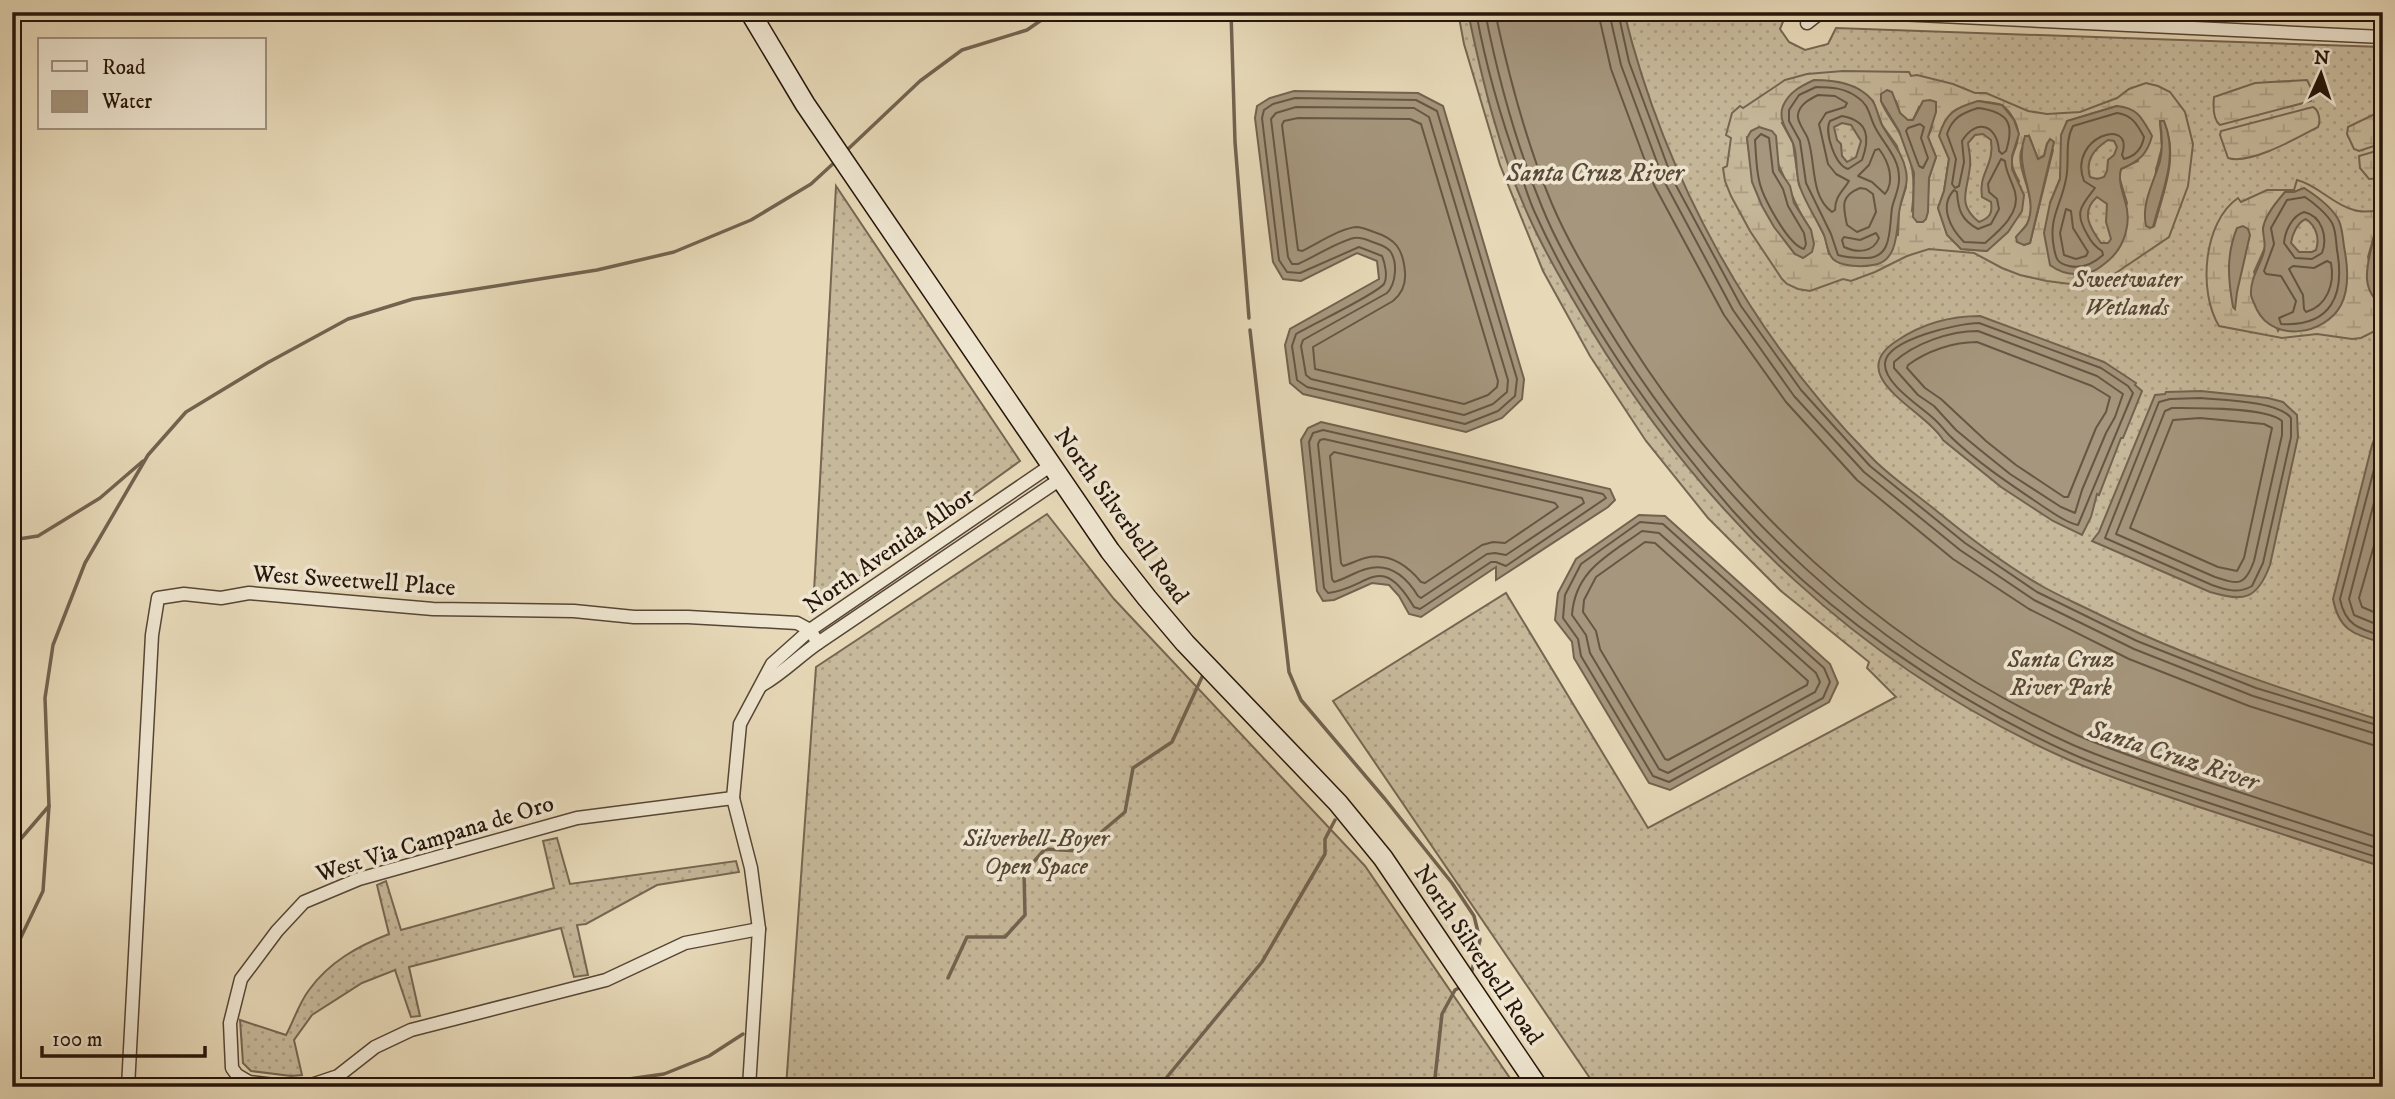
<svg xmlns="http://www.w3.org/2000/svg" width="2395" height="1099" viewBox="0 0 2395 1099" font-family="'IM FELL DW Pica',serif">
  <style>
    .grass { fill: url(#grass-dots); stroke: #766652; stroke-width: 2 }
    .wetland { fill: url(#wetland-marsh); stroke: #766652; stroke-width: 2; fill-rule: evenodd }
    .water { fill: #a5967d; stroke: #72624f; stroke-width: 2; fill-rule: evenodd }
    .lines { fill: none; stroke-linecap: round; stroke-linejoin: round }
    .shore { stroke: #665644; stroke-width: 2 }
    .stream { stroke: #72624f; stroke-width: 3.5 }
    .street-casing { stroke: #564636; stroke-width: 15 }
    .secondary-casing { stroke: #26150a; stroke-width: 22 }
    .street { stroke: #efe6d1; stroke-width: 12 }
    .secondary { stroke: #efe6d1; stroke-width: 19 }
    .labels { text-anchor: middle; dominant-baseline: central; stroke-width: 7; stroke-linejoin: round; paint-order: stroke }
    .park-label { font-size: 24px; font-style: italic; fill: #564635; stroke: #efe6d1 }
    .street-label { font-size: 24px; fill: #26150a; stroke: #efe6d1 }
    .water-label { font-size: 26px; font-style: italic; fill: #594938; stroke: #efe6d1 }
  </style>
  <defs>
    <pattern id="grass-dots" width="8" height="8" patternUnits="userSpaceOnUse" patternTransform="scale(1.75)"><rect width="8" height="8" fill="#c6b89a"/><path d="M2 2h.1M6 6h.1" fill="none" stroke="#aa9d83" stroke-width="1.8" stroke-linecap="round"/></pattern>
    <pattern id="wetland-marsh" width="20" height="14" patternUnits="userSpaceOnUse" patternTransform="scale(1.75)"><rect width="20" height="14" fill="#c6b89a"/><path d="M1 5h8M5 5V1M11 12h8M15 12V8" fill="none" stroke="#aa9d83"/></pattern>
  </defs>
  <rect width="100%" height="100%" fill="#e7d9b8"/>
  <filter id="stains"><feTurbulence type="fractalNoise" baseFrequency=".00286" numOctaves="4"/><feColorMatrix values="0 0 0 0 .2 0 0 0 0 .09 0 0 0 0 .02 0 0 0 .5 -.17"/></filter>
  <radialGradient id="worn" r=".72"><stop offset=".6" stop-color="#630" stop-opacity="0"/><stop offset="1" stop-color="#630" stop-opacity=".3"/></radialGradient>
  <g class="grass">
    <path d="M1458,12H1787L1780,29L1789,42L1805,50L1828,44L1836,28L2383,47V1087H1596L1333,701L1506,593L1648,828L1896,697L1867,668L1869,662L1781,591L1708,518L1646,441L1590,356L1543,271L1500,165L1464,44Z"/>
    <path d="M836,186L1020,461L813,610Z"/>
    <path d="M1047,514L1114,599L1365,866L1516,1087H786L816,667Z"/>
    <path d="M557,838L570,884L736,861L739,872L657,885L586,924L577,925L588,975L574,977L561,928L409,967L420,1016L411,1017L395,970L362,983L312,1015L294,1040L302,1075L291,1076L251,1071L243,1063L240,1020L286,1035C294,1020 299,1003 309,990C329,962 358,946 389,934L377,885L386,881L401,930L554,888L543,841Z"/>
  </g>
  <g class="wetland">
    <path d="M1843,71L1909,72L1911,76L1917,75L1953,84L1975,93H1986L2028,111L2047,114L2080,112L2117,98L2129,89L2146,83L2158,86L2170,92L2185,112L2193,144L2188,186L2169,237L2107,279L2098,284L2086,286L2047,281L2020,275L2002,268L1974,253L1929,249L1907,256L1875,272L1851,281L1843,279L1810,291L1798,289L1787,284L1782,279L1750,231L1731,196L1725,181L1723,168L1727,166L1731,138L1726,135L1732,113L1740,106L1743,108L1785,80L1807,74ZM1873,101L1882,125L1897,146L1906,187L1899,210L1898,235L1829,254L1825,237L1799,185L1793,143L1782,123ZM1881,101H1896L1900,113L1907,120H1913L1919,107L1932,127L1928,137L1936,157L1929,178L1928,193L1912,210C1916,181 1913,156 1898,130C1892,120 1885,112 1881,101ZM1978,101C1985,102 1995,102 2001,105C2009,109 2018,124 2018,133C2019,154 2003,154 2019,181L1987,251L1961,249L1947,234L1938,208L1944,191L1949,159ZM2117,106L2138,161L2121,169L2119,176L2127,203L2113,256L2050,203L2060,179L2067,121ZM2163,121C2180,155 2163,193 2154,227L2156,170L2162,147L2160,122ZM2029,136L2038,159L2044,156L2047,144L2053,150L2030,243L2024,245L2016,237C2019,233 2025,228 2027,224C2040,199 2016,173 2021,151C2022,146 2027,141 2029,136ZM1747,138C1756,145 1773,154 1778,164C1789,186 1796,210 1811,230L1795,254C1769,224 1752,177 1747,138Z"/>
    <path d="M2307,80L2313,92L2311,101L2220,125C2213,120 2213,107 2214,97L2255,83Z"/>
    <path d="M2313,107C2319,110 2321,121 2318,127C2297,138 2250,165 2228,158L2220,135L2221,131Z"/>
    <path d="M2383,110V143L2359,151L2354,149L2347,134L2348,127Z"/>
    <path d="M2383,149V178L2369,179L2360,168L2359,156Z"/>
    <path d="M2297,180C2318,185 2333,205 2354,210C2362,213 2373,211 2383,210V236H2374L2368,257L2379,304L2383,306V327L2361,338L2352,339L2317,334L2282,338L2219,326C2198,292 2203,222 2238,198L2241,202L2267,190H2294ZM2304,188C2327,203 2337,215 2343,241L2278,331L2254,272L2267,243L2263,228L2285,192H2294Z"/>
  </g>
  <g class="water">
    <path d="M1468,12H1624C1665,179 1752,337 1873,459C1891,477 1913,492 1933,508C1967,536 2002,563 2040,585C2057,595 2076,603 2094,612C2187,658 2284,690 2383,721V867C2321,847 2260,827 2199,807C2155,792 2110,778 2067,759C1863,668 1705,518 1590,328C1568,292 1546,255 1529,217C1500,154 1482,80 1468,12Z"/>
    <path d="M1814,80C1835,80 1858,83 1872,100C1877,107 1878,117 1882,125C1890,140 1903,153 1906,171C1909,184 1902,196 1900,207C1896,226 1900,262 1873,265C1863,267 1841,267 1833,259C1827,253 1827,243 1824,235C1816,218 1806,204 1800,187C1795,174 1798,159 1794,146C1790,133 1777,121 1783,106C1789,92 1801,86 1814,80ZM1842,123L1851,125L1861,141L1856,157L1847,162L1842,156L1841,144L1837,140L1834,127Z"/>
    <path d="M1887,90L1892,92L1900,113L1908,120H1913L1923,101L1930,100L1936,102V112L1928,137L1936,157L1929,178L1928,212L1926,219L1923,222H1917L1913,217L1914,173L1899,131L1881,101V94Z"/>
    <path d="M1294,91L1418,93L1443,106L1524,379L1522,399L1502,418L1466,432L1303,394L1290,383L1285,345L1290,329L1379,279L1377,261L1357,253L1301,281L1283,279L1273,262L1255,118L1257,106L1270,98Z"/>
    <path d="M1978,101L2002,105L2014,120L2019,134L2012,156V169L2024,195L2022,211L2008,232L1987,251L1961,249L1947,235L1938,208L1944,191L1949,159L1939,136C1946,112 1955,108 1978,101ZM1983,134L1991,140C1995,165 1978,173 1982,197L1991,202C1993,214 1989,218 1979,222C1956,204 1968,190 1970,166C1971,158 1969,151 1968,143L1975,135Z"/>
    <path d="M2117,106C2138,108 2142,118 2152,136C2147,155 2139,161 2121,169C2118,180 2122,190 2125,201C2132,222 2125,246 2109,260C2103,265 2098,270 2091,272C2076,276 2063,275 2050,265L2044,233L2050,203L2060,179L2061,135L2067,121ZM2108,140L2114,141L2117,147L2114,155L2108,160L2107,171L2104,177L2097,179L2090,177C2085,160 2094,149 2108,140ZM2097,197L2107,204L2106,222L2111,239L2108,243H2101C2090,228 2080,212 2097,197Z"/>
    <path d="M2160,121H2164C2179,157 2162,191 2153,227L2150,228L2146,226C2141,203 2154,182 2160,161C2163,149 2162,134 2160,121Z"/>
    <path d="M1759,127L1772,131L1776,136L1779,170L1790,186L1794,203L1811,230L1814,244L1812,252L1803,258L1795,254L1774,227L1762,206L1752,182L1747,138L1751,131Z"/>
    <path d="M2025,136H2029L2038,159L2044,156L2047,144L2050,139L2054,142L2030,243L2024,245L2017,242L2016,237C2019,233 2025,228 2027,224C2040,197 2013,169 2025,136Z"/>
    <path d="M2304,188C2315,195 2333,208 2339,221C2343,230 2343,243 2345,252C2348,269 2349,289 2341,305C2325,335 2274,343 2257,310C2255,305 2252,300 2251,295C2250,280 2258,269 2263,255C2267,244 2263,239 2263,229C2264,216 2277,201 2285,192H2294ZM2306,219C2316,226 2320,238 2316,250L2312,252H2299L2291,243C2292,234 2298,222 2306,219Z"/>
    <path d="M2243,226L2248,229L2250,235L2237,292L2235,309L2233,307C2228,279 2226,255 2237,228Z"/>
    <path d="M2374,236H2383V306C2357,288 2369,261 2374,236Z"/>
    <path d="M1980,316L2104,362L2136,383L2135,385L2142,391L2123,438H2121L2099,495L2097,494L2091,517L2082,535L2053,521L2001,487L1943,440C1927,411 1840,376 1898,340C1922,324 1951,316 1980,316Z"/>
    <path d="M2201,391L2268,398L2283,402L2297,415L2298,437L2270,565C2257,600 2244,602 2210,592L2092,541L2099,532L2155,395L2165,394L2166,392Z"/>
    <path d="M2383,418V643C2354,634 2339,631 2333,599L2372,445Z"/>
    <path d="M1321,422L1610,489L1615,500L1608,507L1496,580V567L1421,617L1409,614L1399,596L1389,585L1372,583L1334,600L1323,601L1317,591L1301,440L1308,428Z"/>
    <path d="M1639,515L1665,516L1830,664L1838,683L1829,702L1670,790L1649,783L1574,658L1572,642L1555,620L1558,593L1576,559Z"/>
  </g>
  <g class="lines">
    <g class="shore">
      <path d="M1476,12C1486,67 1501,119 1520,171C1525,186 1529,201 1536,215C1562,273 1596,328 1632,381C1663,426 1697,470 1733,511C1822,611 1949,698 2070,753C2112,772 2157,785 2200,800C2261,820 2322,840 2383,859"/>
      <path d="M1485,12C1498,78 1516,144 1542,207C1558,247 1582,285 1604,322C1717,507 1874,655 2073,745C2115,763 2159,777 2202,791C2262,811 2323,831 2383,850"/>
      <path d="M1495,12C1509,77 1526,143 1552,204C1569,244 1592,281 1614,317C1725,501 1881,646 2077,735C2118,753 2162,767 2205,781C2264,800 2323,820 2383,839"/>
      <path d="M1598,12L1611,69L1654,185L1724,315L1786,402L1857,480L1953,559L2029,609L2129,659L2249,706L2373,745L2383,747"/>
      <path d="M1609,12L1621,65L1664,181L1733,310L1794,396L1864,472L1960,550L2034,600L2134,649L2253,696L2383,736"/>
      <path d="M1618,12L1629,62L1672,178L1741,306L1801,390L1870,466L1965,543L2037,592L2137,641L2256,688L2383,727"/>
      <path d="M1816,87C1831,87 1845,88 1857,97C1870,105 1869,117 1876,129C1884,144 1899,158 1899,177C1900,188 1894,198 1892,208C1889,228 1893,259 1865,258C1855,258 1847,258 1838,255L1831,234L1806,183L1800,141L1789,121V110L1799,95Z"/>
      <path d="M1818,95L1835,96L1847,103L1845,107L1826,113L1819,124L1828,164L1836,174L1849,181C1843,191 1835,196 1835,210L1832,212C1810,196 1816,163 1808,139C1806,132 1796,122 1798,114C1800,104 1810,99 1818,95Z"/>
      <path d="M1295,98L1416,100L1437,111L1517,379L1515,396L1498,411L1465,424L1307,387L1297,380L1292,346L1296,334C1313,324 1375,295 1384,284C1388,277 1385,263 1382,256L1359,247L1300,273L1287,272L1279,260L1262,118L1264,110L1273,104Z"/>
      <path d="M1296,107L1414,108L1429,117L1508,380L1507,392L1493,404L1464,415L1311,379L1306,375L1301,346L1303,340L1387,293C1396,284 1398,262 1390,251C1385,245 1377,244 1370,241C1365,239 1360,237 1354,238C1337,242 1314,257 1298,264H1292L1288,257L1271,119L1276,113Z"/>
      <path d="M1978,108C2008,112 2015,123 2006,151L2002,154L1999,151C1997,124 1976,118 1962,141L1964,162L1959,186L1955,188L1952,184L1956,159L1947,134C1952,118 1962,113 1978,108Z"/>
      <path d="M2117,113C2132,115 2137,124 2144,137C2142,148 2136,156 2124,159L2122,155C2135,115 2067,137 2084,181L2095,188C2081,206 2074,212 2087,234C2091,242 2095,247 2102,251L2103,255C2093,264 2082,269 2069,266C2057,263 2056,259 2054,248C2048,218 2061,206 2066,179C2070,162 2064,142 2073,126Z"/>
      <path d="M1842,116C1869,121 1870,138 1862,160L1848,169C1835,165 1824,132 1830,121Z"/>
      <path d="M1298,118L1410,119L1421,124L1498,381L1497,387L1488,395L1464,404L1315,369L1313,347L1393,301C1403,293 1406,284 1405,272C1403,249 1396,239 1374,232C1369,230 1364,228 1358,227C1342,227 1317,244 1302,251L1298,250L1282,125L1284,121Z"/>
      <path d="M1920,124L1924,127L1921,138L1928,158L1923,168L1919,166L1906,131L1908,128Z"/>
      <path d="M1761,134L1769,138L1773,172L1783,189L1788,206L1804,233L1806,244L1804,249C1788,245 1762,196 1759,180C1756,167 1756,153 1755,140Z"/>
      <path d="M1875,150L1879,149C1889,162 1895,181 1885,194L1872,182L1858,176L1869,165Z"/>
      <path d="M2001,159L2005,161C2006,173 2012,181 2015,192C2021,213 1999,231 1985,243L1964,242C1950,228 1939,206 1954,190L1957,192C1958,209 1961,220 1978,229L1991,224L1999,209L1997,199L1989,192L1988,184Z"/>
      <path d="M1860,188L1866,189L1873,194L1876,212L1869,227L1857,232L1847,225C1843,206 1840,196 1860,188Z"/>
      <path d="M2305,197C2314,203 2327,214 2332,223C2336,230 2336,242 2337,250C2345,294 2332,327 2281,324L2279,318L2293,312L2296,301L2281,276L2266,274L2264,271L2274,244L2271,228L2287,200Z"/>
      <path d="M2066,209L2071,211L2073,228L2088,252L2086,256L2076,259L2064,255L2060,233Z"/>
      <path d="M2304,212C2322,216 2328,237 2322,253L2312,259L2295,258L2284,243C2285,231 2292,216 2304,212Z"/>
      <path d="M1876,233L1879,238C1873,253 1857,253 1844,247L1842,240L1844,237L1860,240Z"/>
      <path d="M2327,261L2331,263C2335,284 2327,306 2306,312L2304,309L2303,295L2289,269L2293,266L2314,268Z"/>
      <path d="M1979,323L2101,368L2128,386L2133,393L2078,525C2066,523 2052,512 2041,505C2010,484 1978,463 1951,437C1945,431 1940,424 1933,418C1920,406 1883,383 1885,363C1887,339 1960,323 1979,323Z"/>
      <path d="M1978,331L2097,376L2123,394L2115,417L2106,433L2082,490L2075,513L2061,507L2010,474L1979,449L1956,430L1934,406L1918,395L1894,368V362C1915,343 1950,331 1978,331Z"/>
      <path d="M1977,342L2092,386L2110,397L2106,412L2096,428L2068,497H2064L2016,465L1986,441L1941,399L1925,388L1907,368L1908,365C1927,351 1953,342 1977,342Z"/>
      <path d="M2201,398C2222,400 2279,401 2291,418V437L2263,563L2252,586C2238,594 2226,590 2212,585L2105,538L2159,402L2170,399Z"/>
      <path d="M2172,408C2195,408 2267,407 2282,421V435L2254,561C2245,586 2239,585 2215,577L2116,534L2165,411Z"/>
      <path d="M2200,418L2264,424L2272,428L2244,558L2237,571L2218,567L2130,528L2173,420Z"/>
      <path d="M1323,430L1603,494L1606,498L1506,566L1496,562H1491L1420,609L1414,607C1380,550 1370,588 1328,593L1324,588L1309,442L1313,433Z"/>
      <path d="M2383,435L2340,599C2345,625 2359,629 2383,636"/>
      <path d="M1324,439L1582,498L1584,503L1506,555L1495,553L1487,554L1421,598L1418,596C1407,578 1390,562 1366,569C1355,572 1345,579 1334,582L1332,579L1318,444L1320,440Z"/>
      <path d="M1334,452L1555,503L1558,507L1505,543L1493,542L1482,545L1425,583L1421,582C1407,565 1389,552 1365,558C1358,560 1350,564 1343,566L1341,563L1330,456Z"/>
      <path d="M2383,468L2349,599L2354,615L2383,627"/>
      <path d="M2383,514L2359,598L2362,607L2383,616"/>
      <path d="M1640,522L1663,524L1824,668L1830,682L1823,698L1669,782L1653,776L1581,656L1578,639L1563,618L1565,595L1581,564Z"/>
      <path d="M1642,531L1659,533L1816,673L1820,682L1815,692L1668,773L1659,769L1590,653L1586,635L1572,615C1575,570 1609,555 1642,531Z"/>
      <path d="M1645,542L1655,543L1808,681L1807,685L1668,760L1665,759L1600,649L1596,631L1583,612L1584,600L1596,577Z"/>
    </g>
    <g class="stream">
      <path d="M1231,12L1235,142L1249,318"/>
      <path d="M846,151L920,81L962,50L1027,30L1053,12"/>
      <path d="M1250,330L1289,672L1301,700L1385,799L1452,883L1474,916L1480,940L1471,974"/>
      <path d="M12,540L38,536L100,498L143,461"/>
      <path d="M12,849L49,806"/>
      <path d="M12,956L43,891L49,806L45,698L53,645L85,563L148,455L186,412L267,363L348,319L413,299L597,270L674,252L751,220L811,184L836,161"/>
      <path d="M948,978L967,937H1005L1025,915L1024,873L1045,849L1079,851L1125,812L1133,768L1172,742L1202,677"/>
      <path d="M1167,1077L1262,962L1325,854V839L1335,820"/>
      <path d="M572,1087L664,1074L709,1056L743,1034"/>
      <path d="M1434,1087L1442,1014L1455,990L1463,986"/>
    </g>
    <g class="street-casing">
      <g id="street">
        <path d="M1855,12L2383,37"/>
        <path d="M1807,23L1821,12"/>
        <path d="M762,685C783,673 799,656 818,643L1062,478"/>
        <path d="M128,1087L152,635L158,598L184,594L221,598L249,593L433,609L574,611L634,617H688L797,623L810,630L818,643"/>
        <path d="M292,1087L249,1082L237,1075L232,1068L230,1023L241,979L277,931L304,902L359,879L577,818L733,798"/>
        <path d="M305,1087L338,1076L375,1047L411,1030L606,980L685,943L759,929"/>
        <path d="M749,1087L759,929L751,868L733,798L740,724L772,664L810,630L1053,464"/>
      </g>
    </g>
    <g class="secondary-casing">
      <path id="secondary" d="M750,12L805,104L1110,551L1147,598L1185,643L1338,803L1383,858L1538,1087"/>
    </g>
    <use href="#street" class="street"/>
    <use href="#secondary" class="secondary"/>
  </g>
  <g class="labels">
    <g class="park-label">
      <text x="2127" y="280">Sweetwater<tspan x="2127" dy="28">Wetlands</tspan></text>
      <text x="2061" y="660">Santa Cruz<tspan x="2061" dy="28">River Park</tspan></text>
      <text x="1036" y="839">Silverbell-Boyer<tspan x="1036" dy="28">Open Space</tspan></text>
    </g>
    <g class="street-label">
      <text transform="translate(1121 516) rotate(54)">North Silverbell Road</text>
      <text transform="translate(889 551) rotate(-35)">North Avenida Albor</text>
      <text transform="translate(354 581) rotate(4)">West Sweetwell Place</text>
      <text transform="translate(435 839) rotate(-17)">West Via Campana de Oro</text>
      <text transform="translate(1478 955) rotate(56)">North Silverbell Road</text>
    </g>
    <g class="water-label">
      <text x="1595" y="173">Santa Cruz River</text>
      <text transform="translate(2173 756) rotate(18)">Santa Cruz River</text>
    </g>
  </g>
  <rect width="2395" height="1099" fill="none" stroke="#e7d9b8" stroke-width="42"/>
  <rect x="14" y="14" width="2367" height="1071" fill="none" stroke="#26150a" stroke-width="3.5"/>
  <rect x="21" y="21" width="2353" height="1057" fill="none" stroke="#26150a" stroke-width="2"/>
  <rect x="38" y="38" width="228" height="91" fill="#efe6d1" stroke="#9f9281" stroke-width="2"/>
  <rect x="52" y="61" width="35" height="10" fill="#efe6d1" stroke="#9f9281" stroke-width="2"/>
  <text x="102" y="74" font-size="21" fill="#26150a">Road</text>
  <rect x="52" y="91" width="35" height="21" fill="#a5967d" stroke="#9f9281" stroke-width="2"/>
  <text x="102" y="108" font-size="21" fill="#26150a">Water</text>
  <g transform="translate(2321 74) rotate(3)" stroke="#efe6d1" stroke-width="5" paint-order="stroke">
  <path d="M0-5L12 26L0 18L-12 26Z" fill="#26150a"/>
  <text y="-10" font-size="19" font-weight="bold" text-anchor="middle" fill="#26150a">N</text>
  </g>
  <path d="M42 1046v10h163v-10" fill="none" stroke="#26150a" stroke-width="3.5"/>
  <text x="52" y="1046" font-size="21" fill="#26150a" stroke="#efe6d1" stroke-width="5" paint-order="stroke">100 m</text>
  <rect width="100%" height="100%" filter="url(#stains)"/>
  <rect width="100%" height="100%" fill="url(#worn)"/>
</svg>
